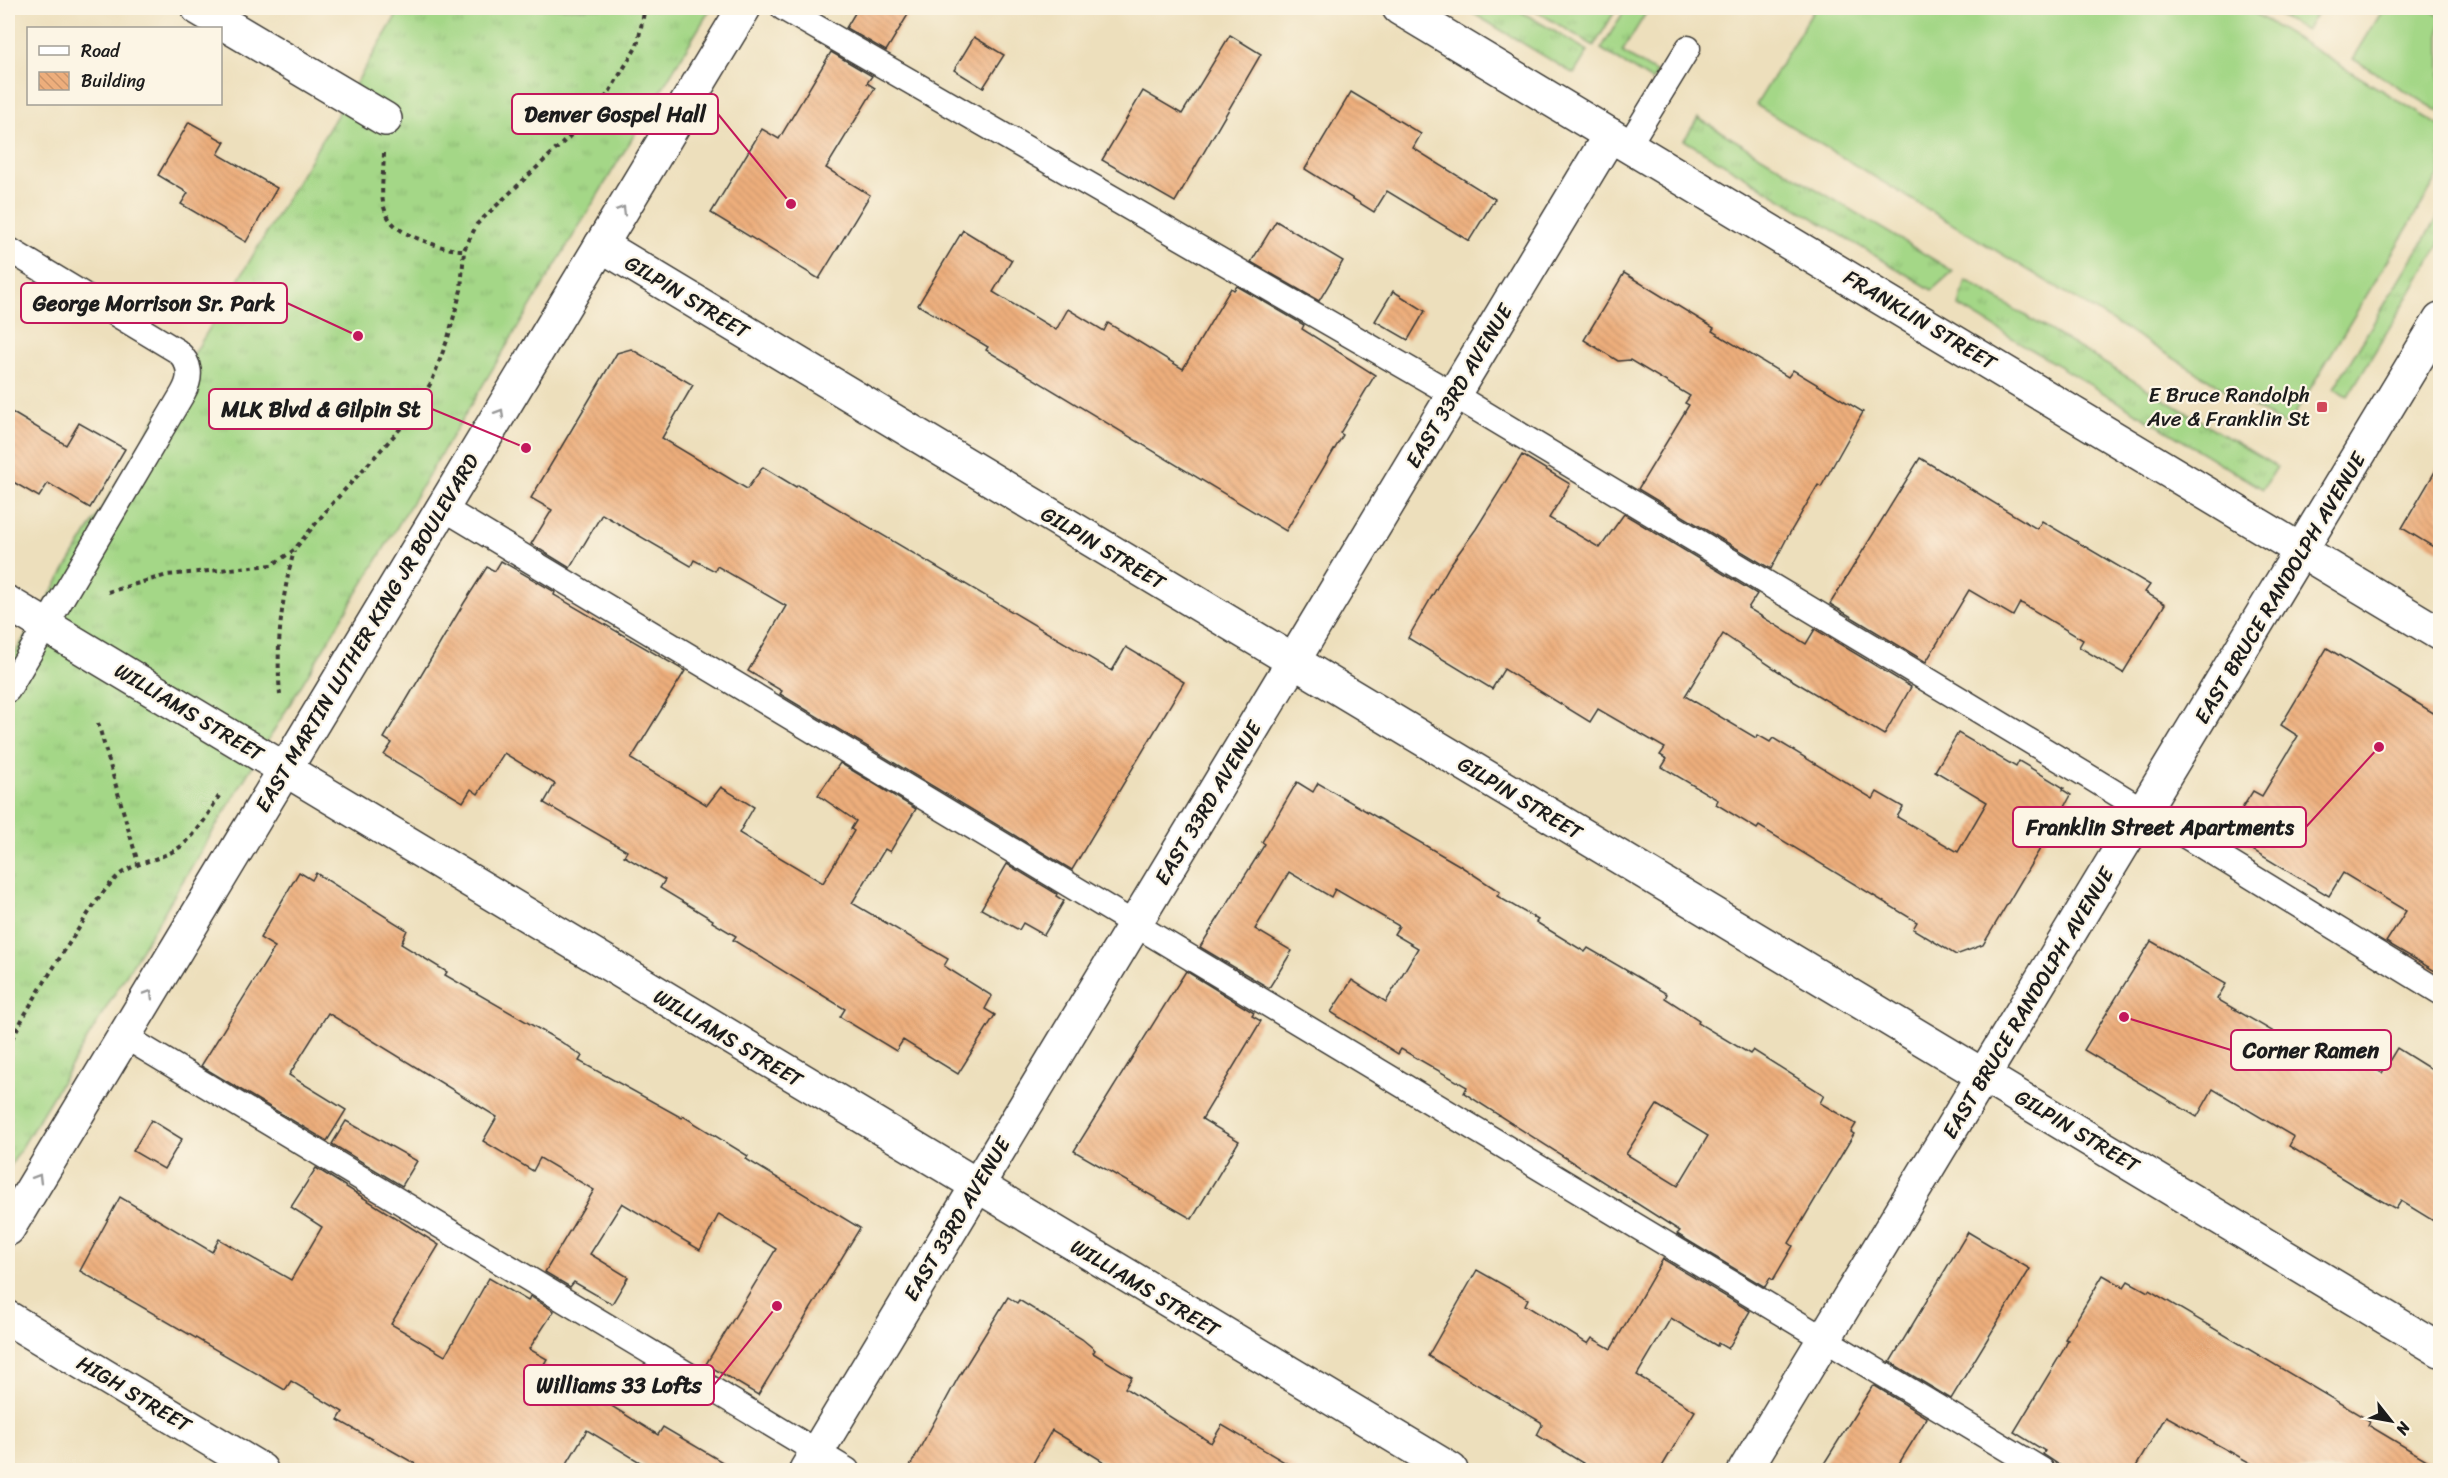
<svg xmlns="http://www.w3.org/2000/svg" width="2448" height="1478" viewBox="0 0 2448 1478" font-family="Sriracha,sans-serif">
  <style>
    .grass { fill: url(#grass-tufts); stroke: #607a52; stroke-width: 1.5 }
    .pitch { fill: #a4d787; stroke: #607a52; stroke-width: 1.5 }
    .building { fill: url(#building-back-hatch); fill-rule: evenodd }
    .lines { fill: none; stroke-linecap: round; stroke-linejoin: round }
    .service-casing { stroke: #3b3934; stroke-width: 27 }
    .minor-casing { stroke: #3b3934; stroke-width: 36 }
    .tertiary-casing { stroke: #3b3934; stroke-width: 36 }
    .secondary-casing { stroke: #3b3934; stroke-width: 36 }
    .path { stroke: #3b3934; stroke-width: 4; stroke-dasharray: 4.5 4.5; stroke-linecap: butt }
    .service { stroke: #fff; stroke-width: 24 }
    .minor { stroke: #fff; stroke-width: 33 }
    .tertiary { stroke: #fff; stroke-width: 33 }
    .secondary { stroke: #fff; stroke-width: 33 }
    .oneway { stroke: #999 }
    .poi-dot { fill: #d1495b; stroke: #fcf5e5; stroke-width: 2 }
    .labels { text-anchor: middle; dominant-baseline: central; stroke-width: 4.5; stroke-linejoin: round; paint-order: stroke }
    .street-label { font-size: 21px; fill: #1c1c1c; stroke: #fcf5e5 }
    .poi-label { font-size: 21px; fill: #1c1c1c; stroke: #fcf5e5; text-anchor: end }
    .leader { fill: none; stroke: #c2185b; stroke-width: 2 }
    .callout-dot { fill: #c2185b; stroke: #fcf5e5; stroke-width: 2 }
    .callout { fill: #fcf5e5; stroke: #c2185b; stroke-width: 2 }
    .callout-label { font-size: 22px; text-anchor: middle; font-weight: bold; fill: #1c1c1c }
  </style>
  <defs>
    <pattern id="grass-tufts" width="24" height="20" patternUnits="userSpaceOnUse" patternTransform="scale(1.5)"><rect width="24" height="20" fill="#a4d787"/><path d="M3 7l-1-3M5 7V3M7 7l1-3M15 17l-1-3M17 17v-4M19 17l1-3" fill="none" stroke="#8db874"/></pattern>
    <pattern id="building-back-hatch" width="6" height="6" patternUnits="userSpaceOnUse" patternTransform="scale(1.5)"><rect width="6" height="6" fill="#edae7c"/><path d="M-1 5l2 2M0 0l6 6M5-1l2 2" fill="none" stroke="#cb956b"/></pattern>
  </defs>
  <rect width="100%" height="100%" fill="#fcf5e5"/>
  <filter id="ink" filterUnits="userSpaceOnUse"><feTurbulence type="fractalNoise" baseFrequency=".0167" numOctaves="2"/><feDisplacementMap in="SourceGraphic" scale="12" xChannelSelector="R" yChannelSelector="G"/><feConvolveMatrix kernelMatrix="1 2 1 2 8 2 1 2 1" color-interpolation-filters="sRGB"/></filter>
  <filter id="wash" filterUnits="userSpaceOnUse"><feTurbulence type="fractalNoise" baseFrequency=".008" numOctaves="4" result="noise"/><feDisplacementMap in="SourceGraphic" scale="24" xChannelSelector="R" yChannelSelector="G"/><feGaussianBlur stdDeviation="1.35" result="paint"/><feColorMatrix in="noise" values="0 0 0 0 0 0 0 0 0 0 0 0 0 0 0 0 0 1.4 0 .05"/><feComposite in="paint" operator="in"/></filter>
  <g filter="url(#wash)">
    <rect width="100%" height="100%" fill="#eddfbc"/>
    <g class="grass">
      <path d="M401,8H711L8,1170V665Z"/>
      <path d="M1464,8H1515L1588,51L1574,74Z"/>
      <path d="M1531,8H1617L1594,46Z"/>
      <path d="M1626,8H1649L1622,52L1657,73L1652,81L1601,49Z"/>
      <path d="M1698,118L1953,271L1932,290L1684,140Z"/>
      <path d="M2440,213V244L2348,396L2334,388Z"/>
      <path d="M1966,280L2277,467L2263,489L1959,306Z"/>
    </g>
    <g class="pitch">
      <path d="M1815,8H2246L2440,126V174L2287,427L1756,105Z"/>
      <path d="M2266,8H2320L2306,31Z"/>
      <path d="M2384,8H2427L2440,16V112L2353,59Z"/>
    </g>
    <g id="blocks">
      <g class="building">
        <path d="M858,8H912L886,51L846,28Z"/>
        <path d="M1230,35L1261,54L1175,202L1102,160L1143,91L1182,114Z"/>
        <path d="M974,37L1004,55L983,88L954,70Z"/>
        <path d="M831,52L872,76L867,83L875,88L826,168L870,195L819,279L711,213L762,129L779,139Z"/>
        <path d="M1351,92L1421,134L1413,148L1495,199L1469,241L1387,191L1374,212L1305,169Z"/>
        <path d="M189,122L225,142L218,154L277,188L246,242L181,204L188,193L158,175Z"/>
        <path d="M1276,221L1343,261L1319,301L1251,262Z"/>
        <path d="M963,230L1012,260L993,292L1056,330L1068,309L1104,331L1108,323L1183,369L1231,288L1234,290L1237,286L1304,325L1302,329L1375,375L1340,433L1343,435L1286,531L986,350L988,347L918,305Z"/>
        <path d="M1624,273L1714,328L1712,331L1788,377L1793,370L1863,412L1821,487L1818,485L1788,536L1771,569L1638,489L1689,405L1685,403L1690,396L1630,360L1618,361L1584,340Z"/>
        <path d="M1393,291L1425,311L1408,340L1375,321Z"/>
        <path d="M631,349L693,385L662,438L747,489L763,467L796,487L798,485L1112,671L1126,647L1184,682L1072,870L780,694L782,691L748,671L786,606L717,566L715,571L694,560L691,566L602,514L570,568L531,544L552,510L531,498L617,353Z"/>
        <path d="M8,410L66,445L79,423L125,449L90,508L48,483L39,497L8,479Z"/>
        <path d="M1522,455L1570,484L1549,518L1600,548L1624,514L1757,594L1748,608L1806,644L1815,629L1911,687L1884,735L1787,677L1723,634L1685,696L1756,738L1758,735L1770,742L1773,738L1873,799L1877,792L1903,807L1897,817L1958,852L1987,802L1935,771L1958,733L2016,767L2019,761L2064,788L2063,790L2071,795L2064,808L2069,820L2056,822L1983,945L1956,955L1913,929L1917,922L1759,826L1757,829L1716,804L1718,800L1662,767L1667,759L1660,755L1665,748L1598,709L1590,722L1504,669L1492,689L1408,638L1450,565L1476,529Z"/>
        <path d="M1920,458L2037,529L2042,521L2150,585L2145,592L2165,604L2123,673L2079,647L2083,640L2023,604L2020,603L2013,616L1969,590L1926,662L1830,604Z"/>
        <path d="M2440,463V551L2402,528Z"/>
        <path d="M501,561L555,592L554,595L685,671L631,759L707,805L721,787L754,807L739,833L823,883L854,831L851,829L856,821L818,795L840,763L916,809L890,852L885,849L852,903L948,959L944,966L992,996L985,1009L995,1015L958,1074L903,1040L896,1051L840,1017L845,1009L733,940L736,936L712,922L713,920L660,888L665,880L624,856L627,851L544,803L555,784L504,753L478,794L471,789L463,802L384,755L392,743L384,738L464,603L487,567L495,571Z"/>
        <path d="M2327,648L2440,717V974L2386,942L2406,911L2343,873L2329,896L2236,840L2245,823L2236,818L2253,791L2262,796L2298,736L2281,725Z"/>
        <path d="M1297,782L1313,792L1318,783L1459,865L1500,892L1497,896L1538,920L1536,922L1585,952L1588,948L1667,994L1665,998L1699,1020L1698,1023L1750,1054L1753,1050L1824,1095L1820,1103L1856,1124L1851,1132L1854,1134L1789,1243L1793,1246L1773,1280L1770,1278L1765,1287L1677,1234L1680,1231L1464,1093L1467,1087L1401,1049L1398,1054L1331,1012L1352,980L1386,1002L1418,948L1394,934L1399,926L1335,889L1331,897L1289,872L1255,929L1292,951L1269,988L1200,947L1265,844L1262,842ZM1657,1105L1708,1136L1678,1186L1626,1154Z"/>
        <path d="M1007,864L1057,894L1056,896L1064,901L1044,935L1023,923L1019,930L981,909Z"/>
        <path d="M299,872L312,880L316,873L407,930L401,944L447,972L445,975L558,1040L582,1056L579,1061L682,1118L683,1116L748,1156L746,1159L860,1228L758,1395L706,1364L776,1249L719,1214L700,1250L622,1203L590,1254L628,1277L612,1304L574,1282L570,1287L545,1272L594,1190L540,1158L533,1171L483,1141L497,1117L328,1013L289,1075L346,1110L327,1141L201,1066L275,947L260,938Z"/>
        <path d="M2151,941L2226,984L2217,999L2332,1066L2335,1061L2338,1063L2345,1052L2382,1073L2397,1048L2440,1075V1225L2401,1201L2396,1209L2350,1183L2289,1146L2294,1137L2213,1089L2197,1117L2084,1050Z"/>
        <path d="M1186,971L1254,1013L1252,1016L1261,1021L1202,1119L1239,1141L1192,1219L1074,1151Z"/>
        <path d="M151,1120L182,1139L164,1169L133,1151Z"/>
        <path d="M346,1121L417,1161L402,1186L332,1144Z"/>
        <path d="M316,1168L439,1245L391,1324L445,1356L489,1278L528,1301L530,1296L554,1311L529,1349L547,1359L544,1364L658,1435L663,1427L736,1470H653L587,1430L563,1470H426L338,1420L343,1412L291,1381L285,1390L80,1271L120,1197L212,1252L219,1239L291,1280L322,1227L291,1207Z"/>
        <path d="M1968,1232L2030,1269L1951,1399L1890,1362Z"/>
        <path d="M1663,1259L1750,1311L1728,1349L1718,1343L1717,1346L1671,1318L1637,1375L1695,1411L1660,1470H1594L1537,1435L1542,1425L1541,1422L1428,1356L1477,1270L1528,1299L1525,1305L1588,1344L1592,1338L1611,1349Z"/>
        <path d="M2103,1275L2124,1287L2128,1281L2148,1292L2149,1290L2370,1421L2368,1425L2440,1468V1470H2263L2166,1416L2134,1470H2067L2043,1454L2045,1451L2014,1432L2064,1349L2068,1340L2065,1339Z"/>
        <path d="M1008,1297L1017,1303L1019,1300L1082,1339L1095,1350L1093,1353L1132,1377L1125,1388L1211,1443L1222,1425L1298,1470H1117L1052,1430L1029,1470H908L958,1378Z"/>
        <path d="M1875,1386L1927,1418L1895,1470H1820L1872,1387Z"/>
      </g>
    </g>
  </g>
  <g filter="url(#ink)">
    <use href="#blocks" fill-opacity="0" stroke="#3b3934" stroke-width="1.5"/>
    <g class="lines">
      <g class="service-casing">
        <g id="service">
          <path d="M783,8L1454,395L2091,778L2440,992"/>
          <path d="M1628,146L1688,48"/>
          <path d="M8,249L177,351C191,363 192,377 183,393L8,690"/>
          <path d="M443,508L2042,1470"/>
          <path d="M124,1036L847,1470"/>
        </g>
      </g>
      <g class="minor-casing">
        <g id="minor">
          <path d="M198,8L385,119"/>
          <path d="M601,245L2440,1350"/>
          <path d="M8,1318L261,1470"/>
          <path d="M806,1470L1610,135"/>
        </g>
      </g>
      <g class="tertiary-casing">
        <g id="tertiary">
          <path d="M1399,8L2440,634"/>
          <path d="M8,603L1451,1470"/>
          <path d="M1745,1470L2440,320"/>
        </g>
      </g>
      <g class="secondary-casing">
        <path id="secondary" d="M8,1229L744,8"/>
      </g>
      <g class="path">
        <path d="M384,153C383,194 372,222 419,239C434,245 448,250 464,250"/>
        <path d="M108,592L167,575L272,565L294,550L330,506L410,418L432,381L448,338L461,290L464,250L477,224L587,120L608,94L637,46L645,8"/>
        <path d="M280,695C276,646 281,599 294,551"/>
        <path d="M98,723L138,863"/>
        <path d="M8,1047C25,1011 47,978 68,945C84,921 98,895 119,875C133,864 149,862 165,855C192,845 205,819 219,796"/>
      </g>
      <use href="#service" class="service"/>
      <use href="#minor" class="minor"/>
      <use href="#tertiary" class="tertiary"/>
      <use href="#secondary" class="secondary"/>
    </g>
    <defs><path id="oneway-chevron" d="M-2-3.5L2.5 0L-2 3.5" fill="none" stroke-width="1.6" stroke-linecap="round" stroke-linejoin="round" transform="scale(1.5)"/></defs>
    <g class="oneway">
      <use href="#oneway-chevron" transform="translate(622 210) rotate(-59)"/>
      <use href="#oneway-chevron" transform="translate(500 413) rotate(-59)"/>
      <use href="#oneway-chevron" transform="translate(149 994) rotate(-59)"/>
      <use href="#oneway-chevron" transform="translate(38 1178) rotate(-59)"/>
    </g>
  </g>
  <rect class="poi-dot" x="2316" y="401" width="12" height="12" rx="3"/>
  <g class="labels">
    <g class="street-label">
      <text transform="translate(687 297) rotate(31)">GILPIN STREET</text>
      <text transform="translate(1920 320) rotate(31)">FRANKLIN STREET</text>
      <text transform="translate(1459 386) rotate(-59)">EAST 33RD AVENUE</text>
      <text transform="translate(1103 548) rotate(31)">GILPIN STREET</text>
      <text transform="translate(2280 588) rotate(-59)">EAST BRUCE RANDOLPH AVENUE</text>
      <text transform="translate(367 633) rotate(-59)">EAST MARTIN LUTHER KING JR BOULEVARD</text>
      <text transform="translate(189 712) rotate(31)">WILLIAMS STREET</text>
      <text transform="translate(1520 798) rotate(31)">GILPIN STREET</text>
      <text transform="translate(1208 803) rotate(-59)">EAST 33RD AVENUE</text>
      <text transform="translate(2028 1003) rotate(-59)">EAST BRUCE RANDOLPH AVENUE</text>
      <text transform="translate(728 1038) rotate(31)">WILLIAMS STREET</text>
      <text transform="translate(2077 1131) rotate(31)">GILPIN STREET</text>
      <text transform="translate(957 1219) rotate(-59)">EAST 33RD AVENUE</text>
      <text transform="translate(1145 1288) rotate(31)">WILLIAMS STREET</text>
      <text transform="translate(134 1394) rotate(31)">HIGH STREET</text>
    </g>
    <g class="poi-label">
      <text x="2310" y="395">E Bruce Randolph<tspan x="2310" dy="24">Ave &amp; Franklin St</tspan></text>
    </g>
  </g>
  <path class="leader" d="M791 204L718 114M358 336L287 303M526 448L432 409M2379 747L2306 827M2124 1017L2231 1050M777 1306L714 1385"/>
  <g class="callout-dot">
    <circle cx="791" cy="204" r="6"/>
    <circle cx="358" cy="336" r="6"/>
    <circle cx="526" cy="448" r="6"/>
    <circle cx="2379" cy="747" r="6"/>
    <circle cx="2124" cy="1017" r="6"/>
    <circle cx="777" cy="1306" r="6"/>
  </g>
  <g class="callout">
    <rect x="512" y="94" width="206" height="40" rx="6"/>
    <rect x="21" y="283" width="266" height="40" rx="6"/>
    <rect x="209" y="389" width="223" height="40" rx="6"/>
    <rect x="2013" y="807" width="293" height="40" rx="6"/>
    <rect x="2231" y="1030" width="160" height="40" rx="6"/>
    <rect x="524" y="1365" width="190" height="40" rx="6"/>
  </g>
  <g class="callout-label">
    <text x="615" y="122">Denver Gospel Hall</text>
    <text x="154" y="311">George Morrison Sr. Park</text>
    <text x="321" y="417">MLK Blvd &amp; Gilpin St</text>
    <text x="2160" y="835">Franklin Street Apartments</text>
    <text x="2311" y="1058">Corner Ramen</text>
    <text x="619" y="1393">Williams 33 Lofts</text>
  </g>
  <rect width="2448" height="1478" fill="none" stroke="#fcf5e5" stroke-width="30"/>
  <rect x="27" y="27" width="195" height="78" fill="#fcf5e5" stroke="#a29e95" stroke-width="1.5"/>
  <rect x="39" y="46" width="30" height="9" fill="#ffffff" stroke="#a29e95" stroke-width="1.5"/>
  <text x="81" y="57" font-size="18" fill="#1c1c1c">Road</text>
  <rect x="39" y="72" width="30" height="18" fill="url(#building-back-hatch)" stroke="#a29e95" stroke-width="1.5"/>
  <text x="81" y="87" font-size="18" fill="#1c1c1c">Building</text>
  <g transform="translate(2391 1421) rotate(121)" stroke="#fcf5e5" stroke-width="4.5" paint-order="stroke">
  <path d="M0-4.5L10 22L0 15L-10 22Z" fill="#1c1c1c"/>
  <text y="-9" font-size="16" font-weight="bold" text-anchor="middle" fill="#1c1c1c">N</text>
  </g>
</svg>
